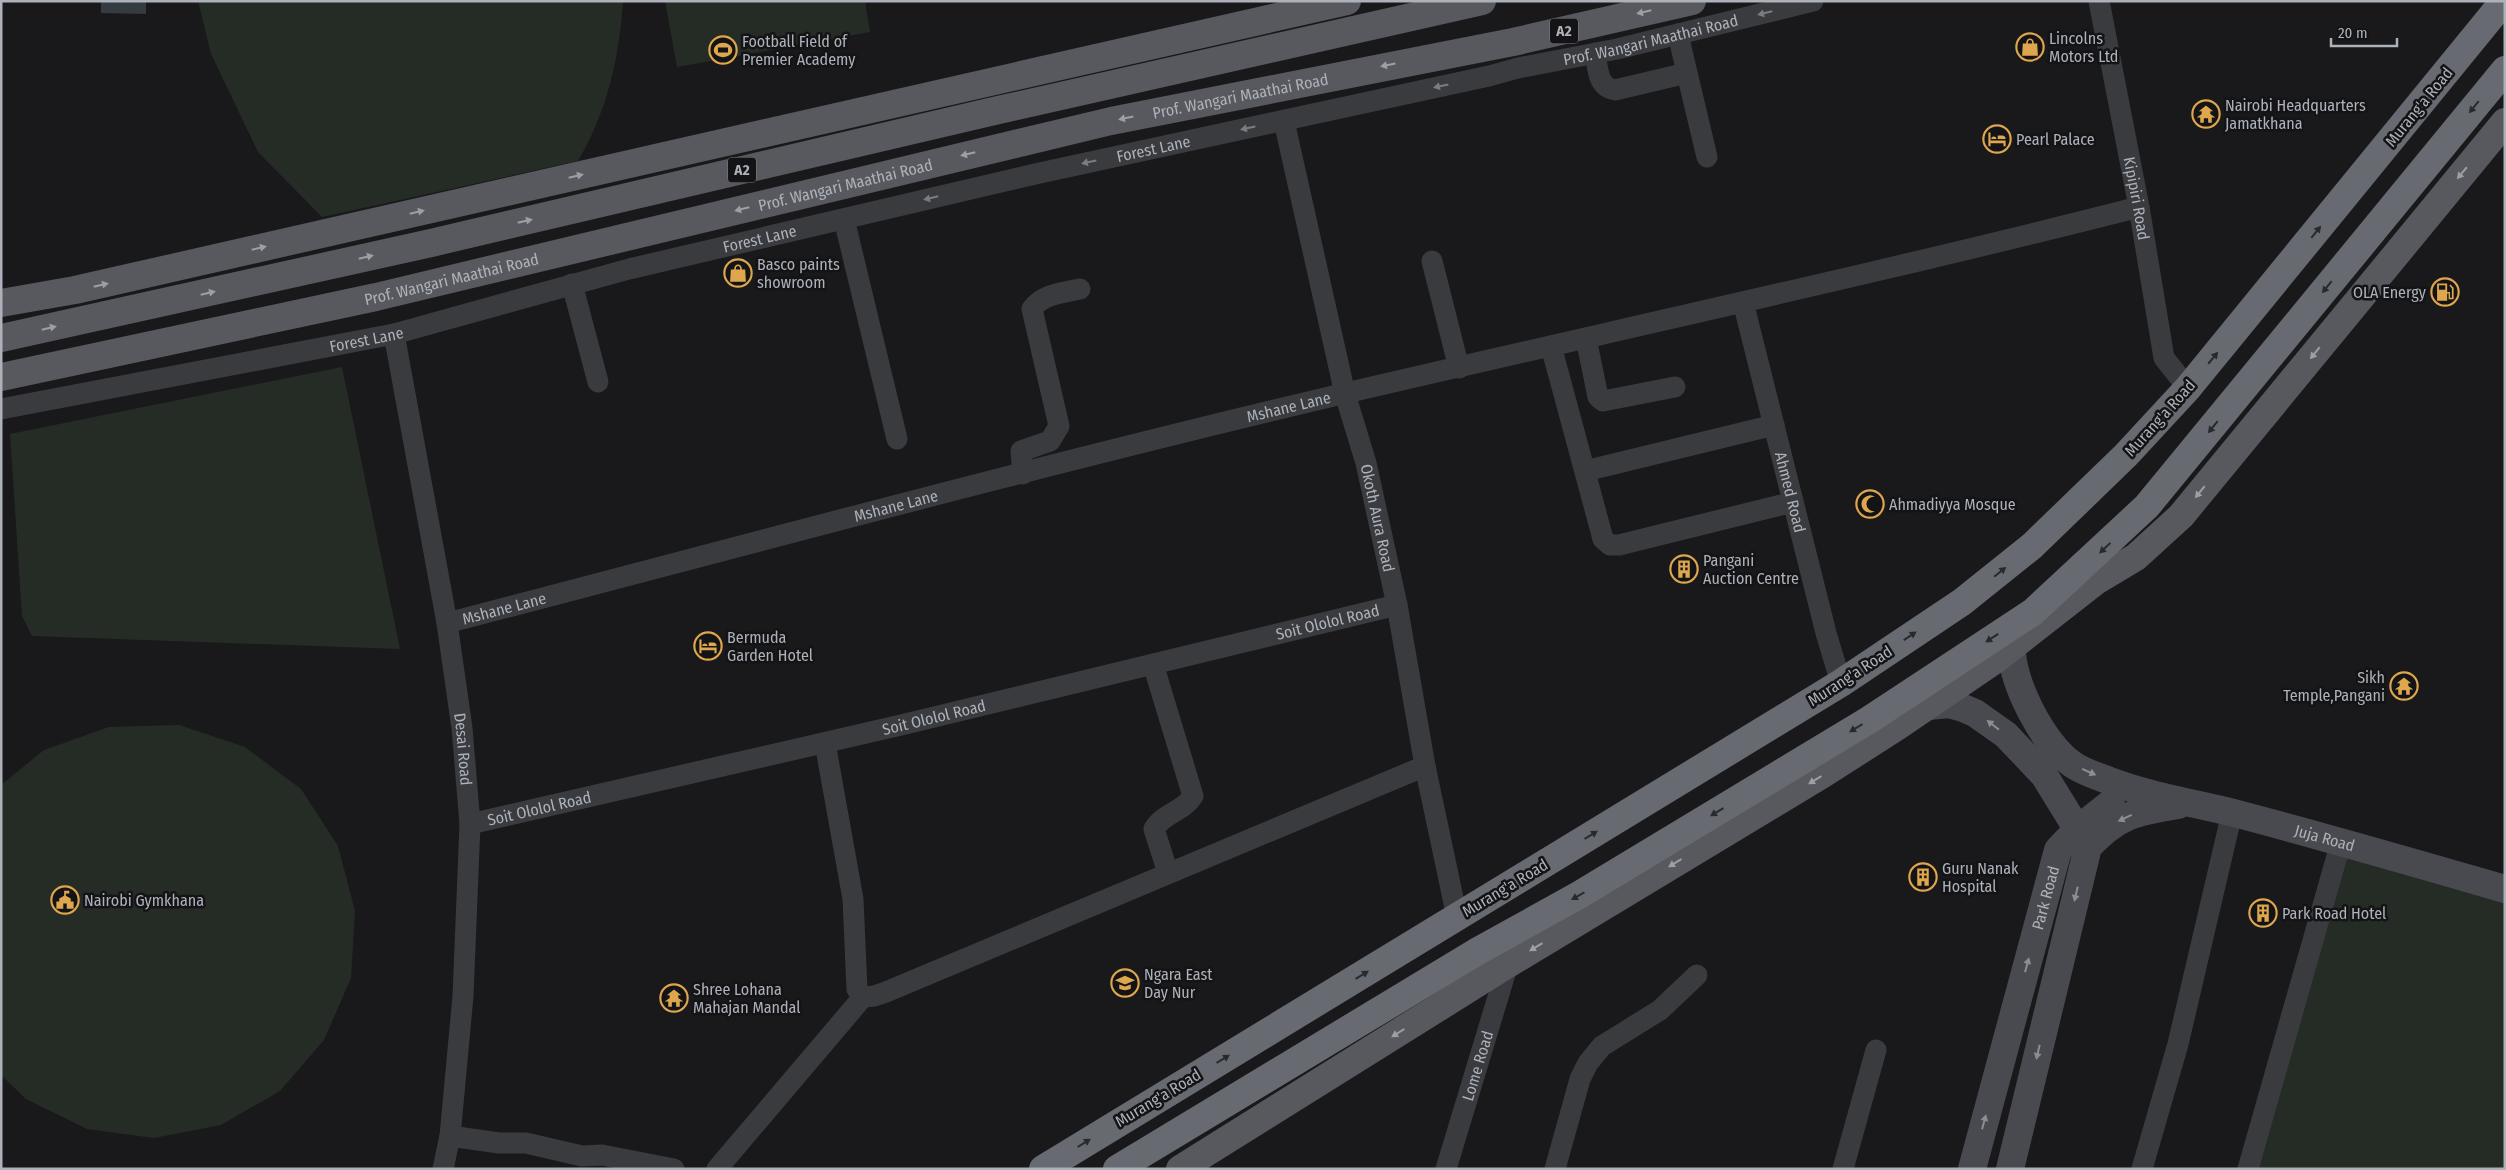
<svg xmlns="http://www.w3.org/2000/svg" width="2506" height="1170" viewBox="0 0 2506 1170" font-family="'Fira Sans Condensed',sans-serif">
  <style>
    .green { fill: #252c26 }
    .water { fill: #343c42 }
    .lines { fill: none; stroke-linecap: round; stroke-linejoin: round }
    .street { stroke: #3a3b3f; stroke-width: 21 }
    .secondary { stroke: #494a4f; stroke-width: 28 }
    .primary { stroke: #57595e; stroke-width: 28 }
    .highway { stroke: #676a70; stroke-width: 28 }
    .oneway { fill: #9c9fa7 }
    .oneway2 { fill: #797c82 }
    .oneway3 { fill: #292a2c }
    .oneway4 { fill: #8a8d94 }
    .labels { text-anchor: middle; dominant-baseline: central; stroke-width: 5; stroke-linejoin: round; paint-order: stroke }
    .shield { fill: #141416; stroke: #7f8288; stroke-width: 1 }
    .shield-label { font-size: 15px; font-weight: bold; fill: #adb1b9 }
    .poi-label { font-size: 16px; fill: #adb1b9; stroke: #141416; text-anchor: start }
    .street-label { font-size: 16px; fill: #adb1b9; stroke: #141416 }
  </style>
  <rect width="100%" height="100%" fill="#19191b"/>
  <g class="green">
    <path d="M198,1H623C619,59 607,111 578,161L322,217L258,152L211,54Z"/>
    <path d="M665,1H865L870,32L677,67Z"/>
    <path d="M342,367L400,649L32,636L22,616L10,434Z"/>
    <path d="M179,725L245,747L301,789L338,846L355,911L351,978L324,1040L280,1091L221,1125L154,1138L87,1129L26,1099L1,1075V785L44,750L109,727Z"/>
    <path d="M2341,842L2505,889V1169H2248Z"/>
  </g>
  <path class="water" d="M101,1H146V14L101,13Z"/>
  <g class="lines">
    <g class="street">
      <path id="s1" d="M2099,1L2139,207L2164,358L2188,388"/>
      <path d="M1678,34L1687,73"/>
      <path d="M1595,53C1598,68 1597,87 1615,90L1687,73L1707,157"/>
      <path id="s2" d="M1284,121L1345,394L1366,463L1397,605L1425,766L1457,917"/>
      <path d="M844,219L897,439"/>
      <path d="M1432,261L1459,368"/>
      <path d="M572,284L598,382"/>
      <path id="s3" d="M1743,302L1826,633L1841,683"/>
      <path id="s4" d="M394,334L447,623L462,728L470,824L463,996L450,1136L443,1169"/>
      <path d="M1586,338L1598,397L1603,401L1675,387"/>
      <path d="M1551,346L1603,539L1610,545H1619L1793,502"/>
      <path id="s5" d="M1,409L394,334L629,269L1035,174L1489,76L1518,68L1617,49L1813,1"/>
      <path d="M1585,471L1774,425"/>
      <path d="M1023,474L1021,451L1050,441L1059,426L1032,309C1043,294 1062,293 1080,289"/>
      <path id="s6" d="M447,623C746,545 1045,464 1346,393C1611,331 1876,274 2139,207"/>
      <path d="M1153,664L1193,796C1183,812 1163,813 1154,829L1168,873"/>
      <path d="M825,743L853,899L857,989L863,997L874,996L886,992L1425,766"/>
      <path id="s7" d="M470,824L901,725L1397,605"/>
      <path d="M450,1136L499,1143H526L582,1156L602,1155L674,1169"/>
      <path d="M717,1169L863,997"/>
      <path id="s8" d="M1446,1169L1508,964"/>
      <path d="M1555,1169L1580,1079L1588,1063L1602,1046L1660,1010L1697,975"/>
      <path d="M1843,1169L1876,1050"/>
      <path d="M2142,1169L2178,1044L2232,813"/>
      <path d="M2248,1169L2341,842"/>
    </g>
    <g class="secondary">
      <path id="s9" d="M2012,646C2010,680 2043,744 2072,764C2083,772 2097,776 2110,781C2150,796 2193,803 2234,813C2325,837 2415,863 2505,889"/>
      <path d="M1929,706L1949,704L1963,708L1975,713L2006,735L2044,775L2087,845"/>
      <path id="s10" d="M1972,1169L2058,850L2077,830L2111,803"/>
      <path d="M2010,1169L2088,847C2118,815 2135,812 2178,805"/>
    </g>
    <g class="primary">
      <path d="M1,303L75,290L1347,1"/>
      <path d="M1,338L431,243L994,111L1482,1"/>
      <path id="s11" d="M1,377L376,297L1111,121L1513,42L1692,1"/>
      <path d="M1180,1169L1508,964L1823,774L1898,726L1995,660L2096,581L2136,557L2181,516L2505,122"/>
    </g>
    <g class="highway">
      <path d="M1043,1169L1841,683L1962,602L2032,546L2126,455L2188,388L2504,1"/>
      <path d="M1117,1169L1478,951L1579,895L1869,720L2033,612L2147,506L2505,70"/>
    </g>
  </g>
  <defs><path id="oneway-solid" d="M-6-.8H1V-3.2L6.5 0L1 3.2V.8H-6Z" transform="scale(1.25)"/></defs>
  <g class="oneway">
    <use href="#oneway-solid" transform="translate(1644 12) rotate(167)"/>
    <use href="#oneway-solid" transform="translate(1388 65) rotate(169)"/>
    <use href="#oneway-solid" transform="translate(1126 118) rotate(168)"/>
    <use href="#oneway-solid" transform="translate(968 154) rotate(167)"/>
    <use href="#oneway-solid" transform="translate(2462 173) rotate(130)"/>
    <use href="#oneway-solid" transform="translate(576 176) rotate(-13)"/>
    <use href="#oneway-solid" transform="translate(742 209) rotate(166)"/>
    <use href="#oneway-solid" transform="translate(417 212) rotate(-13)"/>
    <use href="#oneway-solid" transform="translate(525 221) rotate(-13)"/>
    <use href="#oneway-solid" transform="translate(259 248) rotate(-13)"/>
    <use href="#oneway-solid" transform="translate(366 257) rotate(-13)"/>
    <use href="#oneway-solid" transform="translate(101 285) rotate(-13)"/>
    <use href="#oneway-solid" transform="translate(208 293) rotate(-13)"/>
    <use href="#oneway-solid" transform="translate(49 328) rotate(-13)"/>
    <use href="#oneway-solid" transform="translate(2315 353) rotate(129)"/>
    <use href="#oneway-solid" transform="translate(2200 492) rotate(129)"/>
    <use href="#oneway-solid" transform="translate(1815 780) rotate(149)"/>
    <use href="#oneway-solid" transform="translate(1675 863) rotate(149)"/>
    <use href="#oneway-solid" transform="translate(1536 947) rotate(149)"/>
    <use href="#oneway-solid" transform="translate(1398 1033) rotate(148)"/>
  </g>
  <g class="oneway2">
    <use href="#oneway-solid" transform="translate(1765 13) rotate(166)"/>
    <use href="#oneway-solid" transform="translate(1441 86) rotate(168)"/>
    <use href="#oneway-solid" transform="translate(1248 128) rotate(168)"/>
    <use href="#oneway-solid" transform="translate(1089 162) rotate(168)"/>
    <use href="#oneway-solid" transform="translate(931 198) rotate(167)"/>
  </g>
  <g class="oneway3">
    <use href="#oneway-solid" transform="translate(2474 107) rotate(129)"/>
    <use href="#oneway-solid" transform="translate(2316 232) rotate(-51)"/>
    <use href="#oneway-solid" transform="translate(2327 287) rotate(129)"/>
    <use href="#oneway-solid" transform="translate(2213 358) rotate(-50)"/>
    <use href="#oneway-solid" transform="translate(2213 427) rotate(129)"/>
    <use href="#oneway-solid" transform="translate(2105 548) rotate(137)"/>
    <use href="#oneway-solid" transform="translate(2000 572) rotate(-39)"/>
    <use href="#oneway-solid" transform="translate(1910 636) rotate(-34)"/>
    <use href="#oneway-solid" transform="translate(1992 638) rotate(147)"/>
    <use href="#oneway-solid" transform="translate(1856 728) rotate(149)"/>
    <use href="#oneway-solid" transform="translate(1717 812) rotate(149)"/>
    <use href="#oneway-solid" transform="translate(1591 835) rotate(-31)"/>
    <use href="#oneway-solid" transform="translate(1578 896) rotate(150)"/>
    <use href="#oneway-solid" transform="translate(1362 975) rotate(-31)"/>
    <use href="#oneway-solid" transform="translate(1223 1059) rotate(-31)"/>
    <use href="#oneway-solid" transform="translate(1084 1143) rotate(-32)"/>
  </g>
  <g class="oneway4">
    <use href="#oneway-solid" transform="translate(1993 725) rotate(-142)"/>
    <use href="#oneway-solid" transform="translate(2089 772) rotate(24)"/>
    <use href="#oneway-solid" transform="translate(2125 818) rotate(155)"/>
    <use href="#oneway-solid" transform="translate(2076 894) rotate(103)"/>
    <use href="#oneway-solid" transform="translate(2027 965) rotate(-75)"/>
    <use href="#oneway-solid" transform="translate(2038 1052) rotate(103)"/>
    <use href="#oneway-solid" transform="translate(1984 1122) rotate(-75)"/>
  </g>
  <defs>
    <g id="shop-ring" transform="scale(1.4375)"><circle r="9.5" fill="#141416" stroke="#dea64d" stroke-width="1.5"/><path d="M-5-2.5h2.3a2.7 3.5 0 0 1 5.4 0H5L5.5 6h-11ZM-1.5-2.5h3a1.5 2.3 0 0 0-3 0Z" fill="#dea64d"/></g>
    <g id="stadium-ring" transform="scale(1.4375)"><circle r="9.5" fill="#141416" stroke="#dea64d" stroke-width="1.5"/><path d="M0-5a6.5 5 0 1 0 0 10a6.5 5 0 1 0 0-10ZM-3.5-1.8h7v3.6h-7Z" fill="#dea64d"/></g>
    <g id="temple-ring" transform="scale(1.4375)"><circle r="9.5" fill="#141416" stroke="#dea64d" stroke-width="1.5"/><path d="M0-6L5-2H3V0L6.5 2.5H4V6H1.5V3h-3V6H-4V2.5H-6.5L-3 0V-2H-5Z" fill="#dea64d"/></g>
    <g id="hotel-ring" transform="scale(1.4375)"><circle r="9.5" fill="#141416" stroke="#dea64d" stroke-width="1.5"/><path d="M-6-4.5h1.5V1H6V5H4.5V3h-9V5H-6ZM-4 0a1.8 1.8 0 1 1 3.6 0ZM.5 0V-2.5h3Q6-2.5 6 0Z" fill="#dea64d"/></g>
    <g id="fuel-ring" transform="scale(1.4375)"><circle r="9.5" fill="#141416" stroke="#dea64d" stroke-width="1.5"/><path d="M-5.5-6h7V0h2V4h1.3V-2.5L3-4.5l.8-.8L6-3V5H2.5V1h-1V6h-7ZM-4.2-4.7v3.2H.2V-4.7Z" fill="#dea64d"/></g>
    <g id="mosque-ring" transform="scale(1.4375)"><circle r="9.5" fill="#141416" stroke="#dea64d" stroke-width="1.5"/><path d="M3.5-4.9A6 6 0 1 0 3.5 4.9A5 5 0 1 1 3.5-4.9Z" fill="#dea64d"/></g>
    <g id="building-ring" transform="scale(1.4375)"><circle r="9.5" fill="#141416" stroke="#dea64d" stroke-width="1.5"/><path d="M-4-6H4V6H1V3H-1V6H-4ZM-2.5-4.3h1.7v1.8h-1.7ZM.8-4.3h1.7v1.8H.8ZM-2.5-1h1.7V.8h-1.7ZM.8-1h1.7V.8H.8Z" fill="#dea64d"/></g>
    <g id="civic-ring" transform="scale(1.4375)"><circle r="9.5" fill="#141416" stroke="#dea64d" stroke-width="1.5"/><path d="M-.6-6.5H3V-4.5H.6V-3L4-1V1h2V6H-6V1h2V-1L-.6-3ZM-1.2 2.5V6h2.4V2.5Z" fill="#dea64d"/></g>
    <g id="school-ring" transform="scale(1.4375)"><circle r="9.5" fill="#141416" stroke="#dea64d" stroke-width="1.5"/><path d="M0-5L7-2L0 1L-7-2ZM-4 1L0 2.5L4 1V4Q0 6-4 4Z" fill="#dea64d"/></g>
  </defs>
  <g fill-rule="evenodd">
    <use href="#shop-ring" x="2030" y="47"/>
    <use href="#stadium-ring" x="723" y="50"/>
    <use href="#temple-ring" x="2206" y="114"/>
    <use href="#hotel-ring" x="1997" y="139"/>
    <use href="#shop-ring" x="738" y="273"/>
    <use href="#fuel-ring" x="2445" y="292"/>
    <use href="#mosque-ring" x="1870" y="504"/>
    <use href="#building-ring" x="1684" y="569"/>
    <use href="#hotel-ring" x="708" y="646"/>
    <use href="#temple-ring" x="2404" y="686"/>
    <use href="#building-ring" x="1923" y="877"/>
    <use href="#civic-ring" x="65" y="900"/>
    <use href="#building-ring" x="2263" y="913"/>
    <use href="#school-ring" x="1125" y="983"/>
    <use href="#temple-ring" x="674" y="998"/>
  </g>
  <g class="labels">
    <g class="shield">
      <rect x="1550" y="18.5" width="28" height="25" rx="4"/>
      <rect x="728" y="157.5" width="28" height="25" rx="4"/>
    </g>
    <g class="shield-label">
      <text x="1564" y="31">A2</text>
      <text x="742" y="170">A2</text>
    </g>
    <g class="poi-label">
      <text x="2049" y="38">Lincolns<tspan x="2049" dy="18">Motors Ltd</tspan></text>
      <text x="742" y="41">Football Field of<tspan x="742" dy="18">Premier Academy</tspan></text>
      <text x="2225" y="105">Nairobi Headquarters<tspan x="2225" dy="18">Jamatkhana</tspan></text>
      <text x="2016" y="139">Pearl Palace</text>
      <text x="757" y="264">Basco paints<tspan x="757" dy="18">showroom</tspan></text>
      <text x="2426" y="292" text-anchor="end">OLA Energy</text>
      <text x="1889" y="504">Ahmadiyya Mosque</text>
      <text x="1703" y="560">Pangani<tspan x="1703" dy="18">Auction Centre</tspan></text>
      <text x="727" y="637">Bermuda<tspan x="727" dy="18">Garden Hotel</tspan></text>
      <text x="2385" y="677" text-anchor="end">Sikh<tspan x="2385" dy="18">Temple,Pangani</tspan></text>
      <text x="1942" y="868">Guru Nanak<tspan x="1942" dy="18">Hospital</tspan></text>
      <text x="84" y="900">Nairobi Gymkhana</text>
      <text x="2282" y="913">Park Road Hotel</text>
      <text x="1144" y="974">Ngara East<tspan x="1144" dy="18">Day Nur</tspan></text>
      <text x="693" y="989">Shree Lohana<tspan x="693" dy="18">Mahajan Mandal</tspan></text>
    </g>
    <g class="street-label">
      <text stroke="none"><textPath href="#s5" startOffset="1691">Prof. Wangari Maathai Road</textPath></text>
      <text stroke="none"><textPath href="#s11" startOffset="1271">Prof. Wangari Maathai Road</textPath></text>
      <text transform="translate(2419 107) rotate(-51)">Murang'a Road</text>
      <text stroke="none"><textPath href="#s5" startOffset="1182">Forest Lane</textPath></text>
      <text stroke="none"><textPath href="#s11" startOffset="866">Prof. Wangari Maathai Road</textPath></text>
      <text stroke="none"><textPath href="#s1" startOffset="201">Kipipiri Road</textPath></text>
      <text stroke="none"><textPath href="#s5" startOffset="778">Forest Lane</textPath></text>
      <text stroke="none"><textPath href="#s11" startOffset="461">Prof. Wangari Maathai Road</textPath></text>
      <text stroke="none"><textPath href="#s5" startOffset="372">Forest Lane</textPath></text>
      <text stroke="none"><textPath href="#s6" startOffset="869">Mshane Lane</textPath></text>
      <text transform="translate(2160 418) rotate(-48)">Murang'a Road</text>
      <text stroke="none"><textPath href="#s3" startOffset="196">Ahmed Road</textPath></text>
      <text stroke="none"><textPath href="#s6" startOffset="464">Mshane Lane</textPath></text>
      <text stroke="none"><textPath href="#s2" startOffset="408">Okoth Aura Road</textPath></text>
      <text stroke="none"><textPath href="#s6" startOffset="59">Mshane Lane</textPath></text>
      <text stroke="none"><textPath href="#s7" startOffset="881">Soit Ololol Road</textPath></text>
      <text transform="translate(1850 676) rotate(-33)">Murang'a Road</text>
      <text stroke="none"><textPath href="#s7" startOffset="476">Soit Ololol Road</textPath></text>
      <text stroke="none"><textPath href="#s4" startOffset="421">Desai Road</textPath></text>
      <text stroke="none"><textPath href="#s7" startOffset="71">Soit Ololol Road</textPath></text>
      <text stroke="none"><textPath href="#s9" startOffset="400">Juja Road</textPath></text>
      <text transform="translate(1505 888) rotate(-31)">Murang'a Road</text>
      <text stroke="none"><textPath href="#s10" startOffset="281">Park Road</textPath></text>
      <text stroke="none"><textPath href="#s8" startOffset="108">Lome Road</textPath></text>
      <text transform="translate(1158 1098) rotate(-31)">Murang'a Road</text>
    </g>
  </g>
  <rect width="2506" height="1170" fill="none" stroke="#adb1b9" stroke-width="5"/>
  <path d="M2331 38v8h66v-8" fill="none" stroke="#adb1b9" stroke-width="2.5"/>
  <text x="2338" y="38" font-size="15" fill="#adb1b9" stroke="#141416" stroke-width="4" paint-order="stroke">20 m</text>
</svg>
